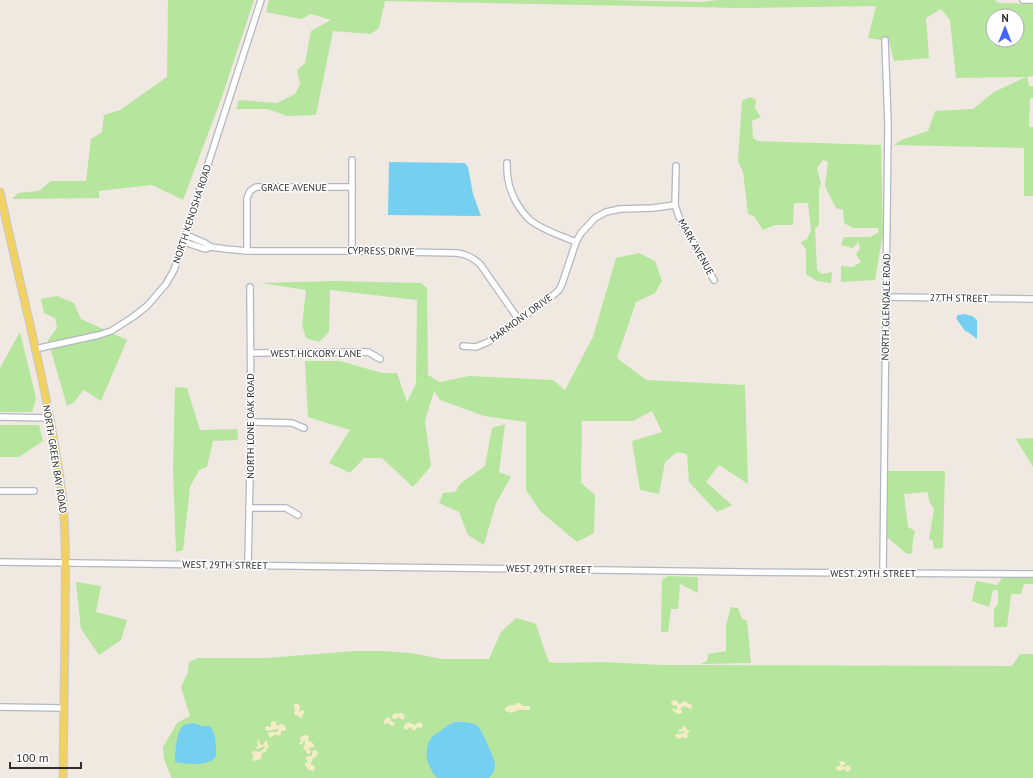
<svg xmlns="http://www.w3.org/2000/svg" width="1033" height="778" viewBox="0 0 1033 778" font-family="'PT Sans',sans-serif">
  <style>
    .green { fill: #b6e59e; fill-rule: evenodd }
    .sand { fill: #f3ecc5 }
    .water { fill: #75cff0 }
    .lines { fill: none; stroke-linecap: round; stroke-linejoin: round }
    .minor-casing { stroke: #b4b7c1; stroke-width: 8 }
    .major-casing { stroke: #c9c9c9; stroke-width: 9 }
    .minor { stroke: #fff; stroke-width: 5.5 }
    .major { stroke: #f2d163; stroke-width: 7 }
    .labels { text-anchor: middle; dominant-baseline: central; stroke-width: 3; stroke-linejoin: round; paint-order: stroke }
    .street-label { font-size: 10px; fill: #2e2e2e; stroke: #fff }
  </style>
  <rect width="100%" height="100%" fill="#efe9e1"/>
  <g class="green">
    <path d="M168,0H254L223,94L183,200L152,185L99,191V198L12,199L18,193L39,191L51,181H86L91,139L102,132L104,115L120,110L167,77Z"/>
    <path d="M269,0H610L701,2L718,0H995L998,3L1033,4V76L1027,77L1029,86H1033V98H1030L1029,127H1033V196H1024V148L894,145L901,140L928,131L935,111L973,109L994,92L1026,77L956,78L950,20L941,9L926,18L929,58L894,61L889,41L868,38L876,6L742,8L385,1L379,28L371,34L333,31L316,115L287,116L267,109H236L239,100L277,103L295,94L300,84L297,70L305,63L311,31L331,20L311,14L301,19L266,12ZM993,16H1017V40H993Z"/>
    <path d="M750,97L756,100L755,108L761,117L752,121L753,138L758,141L881,145L883,233L875,280L841,282V266L853,267L861,262L856,254L860,248L858,242L853,248L841,245L844,237H870L879,232L878,228H853L844,223L843,210L836,208L825,186L828,162L823,160L817,168L821,183L819,189V224L815,229L817,270L822,274L832,272L831,283L817,281L806,274V250L801,242L807,239L811,230L808,203H794L793,225H775L763,230L754,216L748,214L743,172L738,161L742,101Z"/>
    <path d="M639,253L655,261L662,281L655,293L636,302L617,358L646,380L745,385L748,484L719,465L706,482L732,505L717,512L689,482L687,454L677,452L665,462L659,494L640,490L632,441L662,432L652,411L633,421H582L581,483L595,495L594,533L577,542L541,512L526,490V422L484,416L440,400L434,391L425,421L431,466L413,487L382,458H364L350,473L329,463L350,430L308,417L305,361H340L382,373H397L407,402L416,384L417,300L330,290L329,332L319,342L306,338L302,325L306,290L261,283L335,281L421,283L427,288L428,375L440,382L469,376L553,380L565,390L593,337L616,258Z"/>
    <path d="M57,296L74,303L81,319L127,340L101,401L84,390L74,402L67,406L48,340L57,328L55,318L44,313L41,299Z"/>
    <path d="M20,332L36,398L32,412H0V368Z"/>
    <path d="M175,387L187,388L200,430L237,429L238,440L213,441L207,467L199,470L190,487L183,550L176,552L173,470Z"/>
    <path d="M505,424L499,472L511,477L496,503L484,545L468,535L459,512L439,503L443,493L455,492L461,483L485,466L492,428Z"/>
    <path d="M0,425H39L43,441L19,457H0Z"/>
    <path d="M1033,438V467L1016,439Z"/>
    <path d="M887,471H945L943,548L934,549L933,541L929,539L934,509L929,501L928,492L904,494L908,527L915,531L913,539L912,553L907,554L887,537Z"/>
    <path d="M668,576L698,577V593L680,584L678,609H671L668,632H661L662,580Z"/>
    <path d="M1002,578H1033V584H1024L1021,594H1011L1007,627H994V609L998,604V590H993L989,607L972,601L976,581L997,585Z"/>
    <path d="M76,582L101,586L96,612L127,620L121,640L99,655L81,629Z"/>
    <path d="M731,607L738,608L742,619L747,621L751,663L700,664L707,661L708,654L726,651V625Z"/>
    <path d="M516,618L536,624L545,652L549,662L556,663L602,662L662,665L1012,666L1020,654H1033V778H171V776L164,759L163,747L177,723L190,716L181,687L188,672L189,662L198,658H267L355,651H381L411,653L442,659H489L501,632Z"/>
  </g>
  <g class="sand">
    <path d="M674,700L677,701L679,704L682,703L684,701H686L687,703L691,704L692,707L691,709L684,706L680,709L682,711V713L677,714L672,710L673,708L676,710L677,709V706L672,705L671,702Z"/>
    <path d="M516,703H519L524,706H528L530,707V709L529,710H518L512,713L505,711V708L510,705H515Z"/>
    <path d="M295,704H298L300,706L299,712L302,710L304,711V714L301,715L303,717L302,718H300L298,716L294,714L295,709L293,705Z"/>
    <path d="M395,713L397,714L400,713C403,713 405,715 405,718L402,720L399,717L395,719H393L392,715Z"/>
    <path d="M388,717L390,718L391,721L395,723L394,725L391,726L388,723L385,724L383,722L385,719Z"/>
    <path d="M274,721L276,722L277,726H278L280,724H283L286,727V730L284,731H281V734L279,736L275,734C273,736 273,738 270,737L268,735L269,732H277L279,730L277,729L267,731L266,730L265,727L267,726L270,727H271V722Z"/>
    <path d="M408,722L415,725L418,723L421,722L423,726L421,728L417,727L416,730H413L411,727L406,730L404,728V725Z"/>
    <path d="M684,726L687,728L686,730H690L688,733L687,734L688,736L687,738H684L682,736L681,739L676,738L675,735L677,734L685,733L684,731L680,732L678,731L680,729L682,730L683,727Z"/>
    <path d="M305,735H307L309,737L308,741L312,742L314,745V747L309,748L311,752L309,754H307L306,751L303,748L305,744V741H304L302,745L300,744L299,743L301,741L300,738V737L304,736Z"/>
    <path d="M259,740L260,744L262,745L264,744L265,741L266,740L269,747L267,748L266,752L262,753L261,759L253,761L252,759L254,757L252,754V752L255,751L259,752L265,748L264,746L258,749L256,748L258,745L257,741Z"/>
    <path d="M314,750L317,751L318,754L316,757L313,758L311,764L315,767V769L313,771L309,770L305,765V763L308,762L306,759L305,758L309,756H312V752Z"/>
    <path d="M841,761L845,762V765H843V767H845L848,765L850,767L851,769L847,772L844,769L840,771L836,770L837,766H841L839,762Z"/>
  </g>
  <g class="water">
    <path d="M389,162L465,163L468,167L473,194L481,216L388,215Z"/>
    <path d="M964,314L972,316L977,320V339L968,332L965,331L956,318L958,315Z"/>
    <path d="M456,722C463,722 472,722 478,726C481,729 495,759 495,764C495,770 493,773 489,778H437C427,767 422,750 432,737C435,734 439,732 442,730C448,726 448,724 456,722Z"/>
    <path d="M193,723L202,726H210C216,735 215,738 216,748C216,751 217,754 215,757C210,767 184,764 175,762C175,754 176,730 184,725C186,724 190,724 193,723Z"/>
  </g>
  <g class="lines">
    <g class="minor-casing">
      <g id="minor">
        <path d="M1023,0H1033"/>
        <path d="M507,163C507,168 507,174 508,179C510,193 519,210 530,220C542,230 562,236 576,242"/>
        <path d="M676,166L675,205L679,217L714,280"/>
        <path d="M186,235L205,243L211,247"/>
        <path d="M184,242L205,249L211,247L226,249L247,251H352L456,253C466,254 472,257 480,264L519,320"/>
        <path d="M247,251V198L250,191L256,187H352"/>
        <path d="M352,251V160"/>
        <path d="M886,297L1033,299"/>
        <path d="M463,346L476,347L488,342L551,297L559,290L562,284L576,242L581,233L595,218L606,212L620,209L653,208L675,205"/>
        <path d="M35,349L99,335L111,331L133,317L147,306L166,284L174,270L186,235L200,189L261,0"/>
        <path d="M251,353L368,352L380,359"/>
        <path d="M0,417L49,418"/>
        <path d="M251,422L292,423L304,428"/>
        <path d="M0,491H34"/>
        <path d="M249,508H286L298,515"/>
        <path d="M0,562L742,572L1033,574"/>
        <path d="M248,565L251,422L250,287"/>
        <path d="M883,573L888,124L885,40"/>
        <path d="M0,707L64,708"/>
      </g>
    </g>
    <g class="major-casing">
      <path id="major" d="M0,192C21,292 49,392 62,494C67,538 65,583 65,627C64,677 64,728 63,778"/>
    </g>
    <use href="#minor" class="minor"/>
    <use href="#major" class="major"/>
  </g>
  <g class="labels">
    <g class="street-label">
      <text x="294" y="187">GRACE AVENUE</text>
      <text transform="translate(192 214) rotate(-72)">NORTH KENOSHA ROAD</text>
      <text transform="translate(696 247) rotate(61)">MARK AVENUE</text>
      <text transform="translate(381 251) rotate(1)">CYPRESS DRIVE</text>
      <text transform="translate(959 298) rotate(1)">27TH STREET</text>
      <text transform="translate(886 307) rotate(-89)">NORTH GLENDALE ROAD</text>
      <text transform="translate(521 318) rotate(-36)">HARMONY DRIVE</text>
      <text x="316" y="353">WEST HICKORY LANE</text>
      <text transform="translate(250 426) rotate(-90)">NORTH LONE OAK ROAD</text>
      <text transform="translate(55 459) rotate(81)">NORTH GREEN BAY ROAD</text>
      <text transform="translate(225 565) rotate(1)">WEST 29TH STREET</text>
      <text transform="translate(549 569) rotate(1)">WEST 29TH STREET</text>
      <text x="873" y="573">WEST 29TH STREET</text>
    </g>
  </g>
  <g transform="translate(1005 28)"><circle r="19" fill="#ffffff" stroke="#ababab"/>
  <path d="M0-3L7 15L0 10L-7 15Z" fill="#4264fb"/>
  <text y="-6" font-size="11" font-weight="bold" text-anchor="middle" fill="#2e2e2e">N</text>
  </g>
  <path d="M10 762v6h71v-6" fill="none" stroke="#2e2e2e" stroke-width="2"/>
  <text x="16" y="762" font-size="12" fill="#2e2e2e" stroke="#ffffff" stroke-width="3" paint-order="stroke">100 m</text>
</svg>
